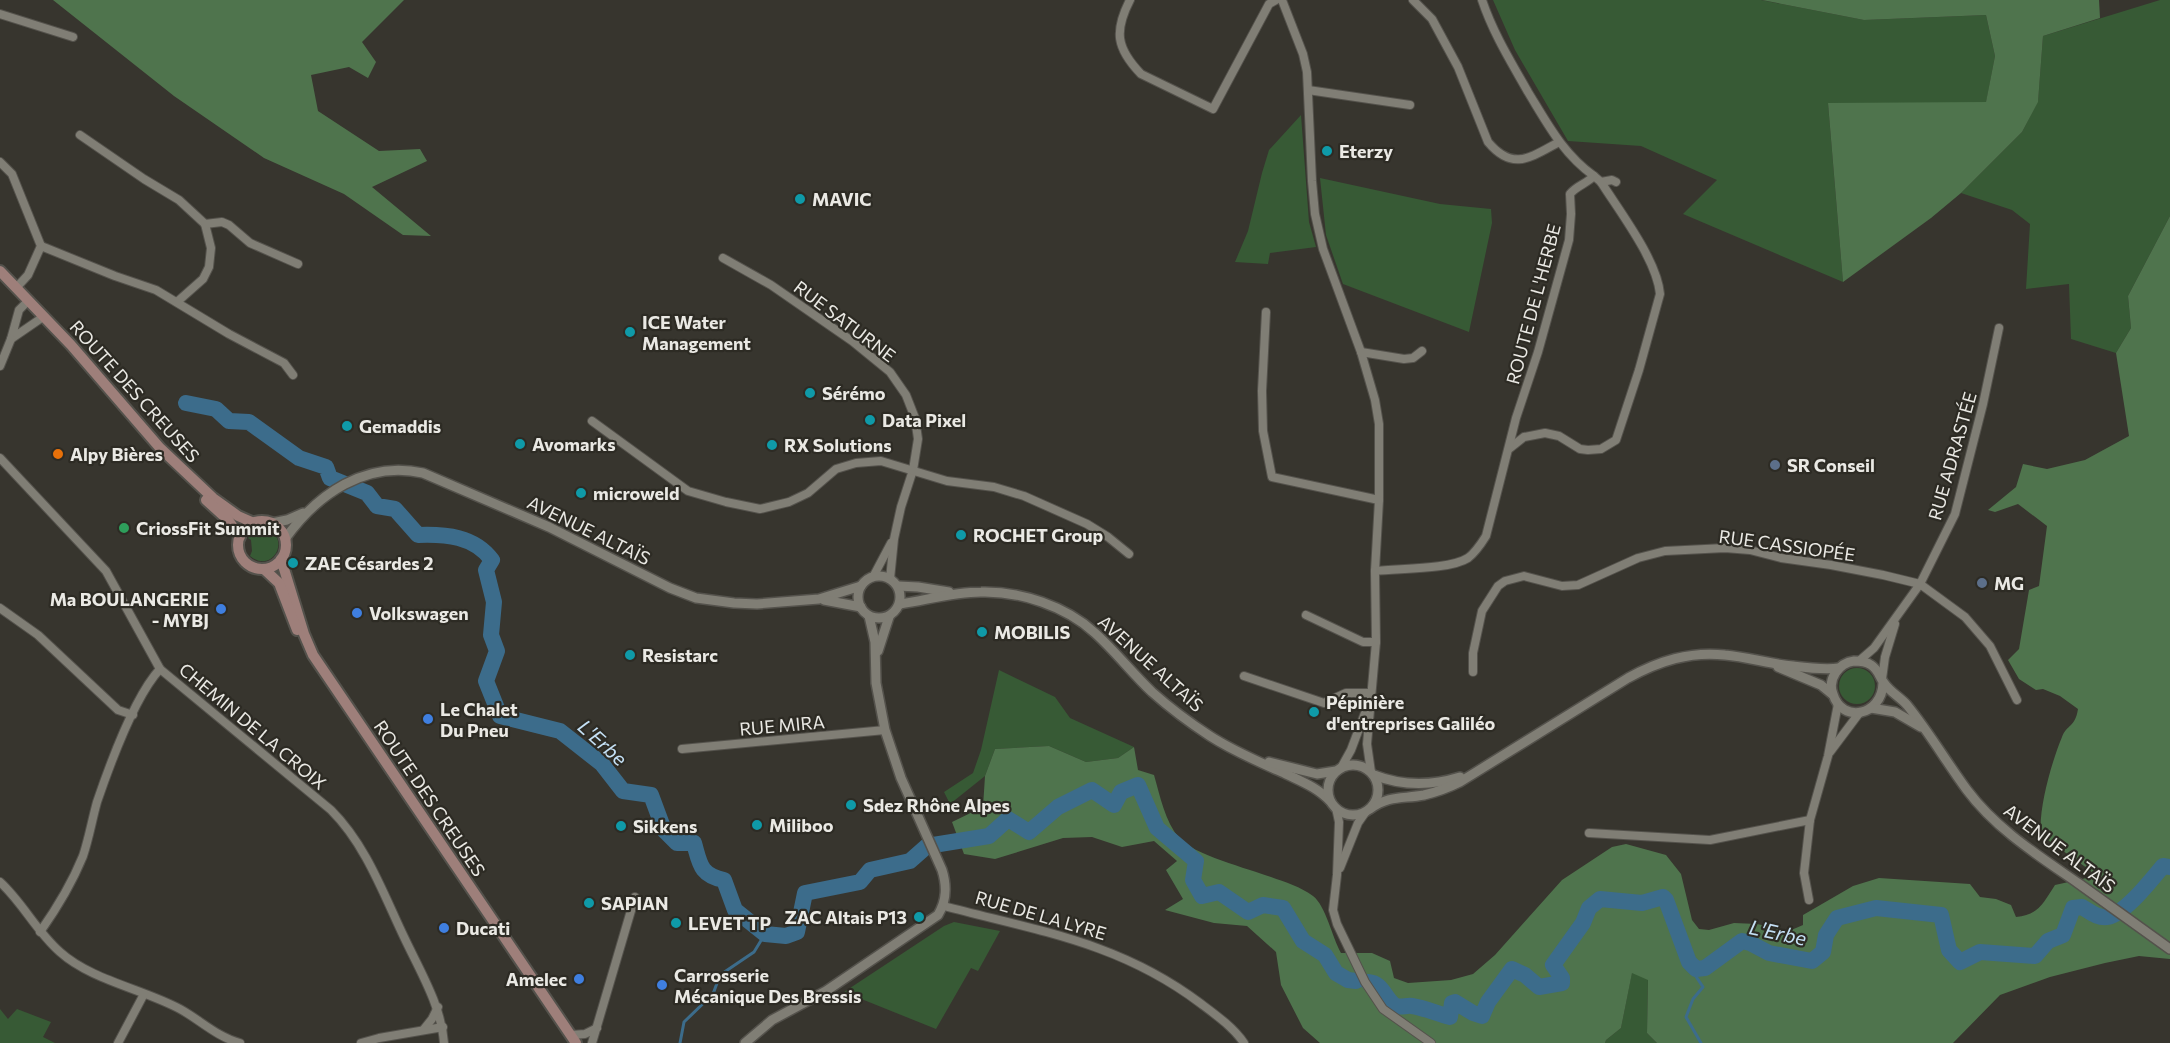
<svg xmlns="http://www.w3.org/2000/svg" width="2170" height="1043" viewBox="0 0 2170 1043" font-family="Commissioner,sans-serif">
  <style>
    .green { fill: #375a35 }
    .forest { fill: #4f744d }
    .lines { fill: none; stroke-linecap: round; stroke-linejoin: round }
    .stream { stroke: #3c6c8b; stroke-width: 3 }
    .river { stroke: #3c6c8b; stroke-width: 16 }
    .minor-casing { stroke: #54524c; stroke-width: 10 }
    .tertiary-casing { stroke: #54524c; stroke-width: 12 }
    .secondary-casing { stroke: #54524c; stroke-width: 14 }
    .minor { stroke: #807e75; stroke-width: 8 }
    .tertiary { stroke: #807e75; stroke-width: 9 }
    .secondary { stroke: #9e7f7a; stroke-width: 10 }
    .culture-dot { fill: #0f9aa8; stroke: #2d2b24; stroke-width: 2 }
    .food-dot { fill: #e8710a; stroke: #2d2b24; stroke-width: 2 }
    .service-dot { fill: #5c6f8a; stroke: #2d2b24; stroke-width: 2 }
    .leisure-dot { fill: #2e9e5b; stroke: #2d2b24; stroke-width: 2 }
    .shop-dot { fill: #3f7fe0; stroke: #2d2b24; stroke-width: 2 }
    .labels { text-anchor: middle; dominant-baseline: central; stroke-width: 4.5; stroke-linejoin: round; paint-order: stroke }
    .poi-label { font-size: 18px; font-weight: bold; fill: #eae9e4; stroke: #2d2b24; text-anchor: start }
    .street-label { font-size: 18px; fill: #eae9e4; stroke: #2d2b24 }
    .water-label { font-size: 20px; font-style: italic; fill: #c5e1f6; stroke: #2d2b24 }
  </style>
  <rect width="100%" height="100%" fill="#37352e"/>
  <g class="green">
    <path d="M1493,0H1761L1864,20L1986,15L1995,56L1986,103H1828L1843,282L1683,214L1717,180L1641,146L1568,141L1515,50Z"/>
    <path d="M2160,0H2170V216L2128,296L2131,328L2116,353L2071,339L2069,284L2026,289L2030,224L2012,210L1961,193L2022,132L2038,101L2043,36Z"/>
    <path d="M1301,115L1309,222L1316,247L1270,253L1268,264L1235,262L1248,231L1262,173L1269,150Z"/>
    <path d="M1320,178L1440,204L1491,209L1492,223L1469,332L1343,284L1326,235Z"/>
    <path d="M262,529C293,532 275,576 250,556L252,551L251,540L248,538L252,533Z"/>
    <circle cx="1857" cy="686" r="18"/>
    <path d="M999,670L1055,697L1070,718L1134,747L1118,758L1086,762L1049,746L995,749L985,776L950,804L944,792L973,773L981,750Z"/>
    <path d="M954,922L1000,931L978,971L971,968L936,1029L844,992L944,926Z"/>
    <path d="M1632,972L1648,979L1647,1033L1657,1043H1605L1606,1040L1621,1028Z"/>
    <path d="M0,1009L8,1019L17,1009L51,1022L43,1037L55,1043H0Z"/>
  </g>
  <g class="forest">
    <path d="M53,0H404L362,42L376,62L368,78L349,67L311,75L318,111L379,151L420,149L427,161L372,187L431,236L403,235L344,194L264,158L174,96Z"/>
    <path d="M1762,0H2099L2100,18L2043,36L2038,102L2022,132L1961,193L1931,218L1843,282L1828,103L1986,102L1995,56L1986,15L1864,20Z"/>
    <path d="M2170,216V959L2139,956L2105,963L2050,977L2000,995L1953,1043H1657L1647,1033L1648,980L1632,973L1621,1028L1606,1040L1605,1043H1320L1303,1028L1281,985L1276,952L1247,926L1214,923L1165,910L1183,899L1166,870L1177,861L1154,841L1122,847L1092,837L1063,838L995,859L964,854L952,822L983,807L985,776L995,749L1049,746L1086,762L1118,758L1134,747L1138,770L1154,775C1160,796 1165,821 1179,838C1192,854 1249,869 1271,877C1285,882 1301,887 1313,896C1326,906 1332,937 1341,953H1372L1390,961L1394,978L1408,983L1451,980L1473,974L1495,955L1562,880L1612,847L1626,844L1666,855L1681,874L1692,920L1699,929L1709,930L1734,923L1757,924L1789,931L1803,925V915L1853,886L1879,878L1970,884L1980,897L1996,899L2011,905L2016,917C2039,915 2043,903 2055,885L2091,877V871L2041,835C2038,809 2052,761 2062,737C2067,724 2075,728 2078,709L2060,696L2043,689L2036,690L2019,679L2008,660L2019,649L2029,590L2039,586L2047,526L2018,504L1995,512L1988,510L2016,487L2023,464L2047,469L2085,460L2129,436L2116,353L2131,328L2128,296Z"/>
  </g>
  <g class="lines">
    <g class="stream">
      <path d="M1696,969L1695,975L1703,987L1693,999L1686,1017L1701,1043"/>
      <path d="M680,1043L684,1022L713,994L720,975L754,952L765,934"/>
    </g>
    <g class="river">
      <path d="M186,403L216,409L229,421L249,422L299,458L326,467L330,478L367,493L377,506L395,509L418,535C446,534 474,536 492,560L486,570L494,602L491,635L497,651L486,681L500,716L560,731L602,764L623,791L651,795L664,830L677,843H694C700,864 700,875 724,880L735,910L765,934L786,936L797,932L805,893L860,882L870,870L910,861L927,846L989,836L1008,819L1029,832L1058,807L1092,790L1114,805L1121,792L1138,785L1157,828L1196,861L1193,880L1202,896L1219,892L1248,912L1263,905L1283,908L1303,941L1325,955L1336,973L1348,980L1356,981"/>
      <path d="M1368,982C1382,983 1384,996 1393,1004C1398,1009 1406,1005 1412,1006C1425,1008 1438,1014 1450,1017L1452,1003L1455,1002L1473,1013L1482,1016L1488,1002L1512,969L1525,975L1539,987L1562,983V978L1553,965L1583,923L1589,908L1600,899L1642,903L1663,897L1666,900L1689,962L1696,969L1705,968L1742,941L1750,943L1769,953L1812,961L1823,952L1826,935L1837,918L1876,908L1941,915L1949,950L1960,962L1980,952L2035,956L2048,941L2063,935L2073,908L2082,907C2089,911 2098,919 2108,917C2126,913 2151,880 2163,866L2170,867"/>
    </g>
    <g class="minor-casing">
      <g id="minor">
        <path d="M1130,0C1114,31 1116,48 1141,74L1213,109L1269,4L1276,0"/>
        <path d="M1282,0L1303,54L1307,72L1312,181L1315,214L1323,249L1361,352L1375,400L1379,424V500L1375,571L1376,642L1367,744L1371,772"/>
        <path d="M1413,0L1432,19L1458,67L1488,142C1513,172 1531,157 1559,142"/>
        <path d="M0,14L73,37"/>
        <path d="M1308,90L1410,105"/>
        <path d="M80,135L144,179L179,200L205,224L211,248L209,267L203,279L177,302"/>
        <path d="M0,162L12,174L41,246L28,275L16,288"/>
        <path d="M1601,182L1612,180L1616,182"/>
        <path d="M205,224L222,222L229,225L250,243L298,264"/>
        <path d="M41,246L115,276L156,290L229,334L284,363L293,375"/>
        <path d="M723,258L771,285L852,341L890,372L906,395L915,418L918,439L913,470L901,507L894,539L890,579"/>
        <path d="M28,301L19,310L11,339L43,317"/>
        <path d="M1266,312L1262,391L1263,431L1272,477L1379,500"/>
        <path d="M1361,352L1404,359L1413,358L1422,351"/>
        <path d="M0,366L11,339"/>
        <path d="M592,421L688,491L726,502L760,509L789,502L808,493L836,469L856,463L881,461L947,481L994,487L1024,496L1087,524L1108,537L1129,554"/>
        <path d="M1510,448L1524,437L1545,433L1559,436L1580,449L1588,450L1601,449L1616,440L1639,370L1660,294C1657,260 1620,212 1601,182L1594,176"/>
        <path d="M0,458L106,571L160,669L331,810C366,845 383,893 404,937C420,971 441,1005 444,1043"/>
        <path d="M1375,571C1398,568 1449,570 1468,558C1476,552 1481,544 1486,536L1516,418L1538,352L1569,240L1571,214L1570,194C1576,186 1586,184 1594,176C1563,154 1547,123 1528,92C1511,62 1493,33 1482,0"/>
        <path d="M873,577L891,543"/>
        <path d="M0,608L38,635L118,710L133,715"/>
        <path d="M1306,615L1363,642H1376"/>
        <path d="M1859,661L1874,648L1920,584L1955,514L1983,404L1999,328"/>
        <path d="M1473,672V653L1482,611L1498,586L1505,581L1524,576L1562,586L1578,585L1638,558L1665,551L1725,548L1750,550L1781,558L1831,565L1883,575L1920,584L1965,617L1990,646L2017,700"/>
        <path d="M1244,676L1324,703L1346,693H1371"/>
        <path d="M1882,679L1885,657L1895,624"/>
        <path d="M682,749L885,730"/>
        <path d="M1830,752L1860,712"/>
        <path d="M1341,768L1351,750L1368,705"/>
        <path d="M1336,808L1339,822L1337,875L1333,910L1337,924L1365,982L1383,1009L1431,1043"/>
        <path d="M1589,833L1710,840L1810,820"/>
        <path d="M1340,868L1358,823L1365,813"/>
        <path d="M0,882C23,903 36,931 60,952C91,980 143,989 180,1009C200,1020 217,1037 240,1043"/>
        <path d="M1809,900L1804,873L1810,820L1828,756L1838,704"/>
        <path d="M944,906C1038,931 1119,942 1200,1003C1216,1015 1233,1027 1244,1043"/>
        <path d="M40,932C57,908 72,883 83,856C89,838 92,820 97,802C110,764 134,697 160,669"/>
        <path d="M424,1029L432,1019L438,1007"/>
        <path d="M571,1035L585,1034L597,1028"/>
        <path d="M118,1043L144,994"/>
        <path d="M361,1043L379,1038L443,1027"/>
        <path d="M592,1043L635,897"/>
      </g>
    </g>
    <g class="tertiary-casing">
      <g id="tertiary">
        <path d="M272,523L287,520L303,513"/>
        <path d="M285,539C317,494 366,460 423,473L549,527L670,588L696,598L734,603L757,604L819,599L861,586"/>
        <circle cx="879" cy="597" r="21"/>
        <path d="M898,586L918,587L949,592"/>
        <path d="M824,600L861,607"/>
        <path d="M900,604C927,600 953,592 981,592C1020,591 1066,606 1095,633C1115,651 1132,673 1152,692C1170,708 1190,723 1210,736C1233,751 1259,762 1284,773C1300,781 1317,787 1330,801"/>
        <path d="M878,651L889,617"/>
        <path d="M1778,667L1821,685L1832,694"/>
        <path d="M1883,683C1882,716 1842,724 1833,694C1827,679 1839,663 1854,661C1860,661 1867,662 1871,665C1879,670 1879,677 1884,683C1890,692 1900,697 1907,705C1929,732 1947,763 1967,790C1996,829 2039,856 2078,883C2109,905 2139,927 2170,949"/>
        <path d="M1871,708L1895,712L1921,727"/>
        <path d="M1269,762L1317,774L1336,771"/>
        <circle cx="1353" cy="790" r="25"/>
        <path d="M1374,775C1402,786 1431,786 1460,777"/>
        <path d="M1370,809C1389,795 1403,799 1424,795C1437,792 1448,788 1460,782L1628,678C1659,661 1690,651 1725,655C1748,657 1770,664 1793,666C1809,668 1824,670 1839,668"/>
        <path d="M745,1043L772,1020L826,991L938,915C947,900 947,886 942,870L901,778L885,730L876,683L875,642L869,616"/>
      </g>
    </g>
    <g class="secondary-casing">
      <g id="secondary">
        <path d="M0,271L71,345L160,448L213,498L238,516L254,523"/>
        <path d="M206,500L228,520L240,537"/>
        <circle cx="262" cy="545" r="24"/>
        <path d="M281,559L304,634L313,655L576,1043"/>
        <path d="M264,569L279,583L297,630"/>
      </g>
    </g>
    <use href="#minor" class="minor"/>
    <use href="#tertiary" class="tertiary"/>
    <use href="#secondary" class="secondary"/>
  </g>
  <g class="culture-dot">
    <circle cx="1327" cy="151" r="6"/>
    <circle cx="800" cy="199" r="6"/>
    <circle cx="630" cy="332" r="6"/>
    <circle cx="810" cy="393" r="6"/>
    <circle cx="870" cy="420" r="6"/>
    <circle cx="347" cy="426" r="6"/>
    <circle cx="520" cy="444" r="6"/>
    <circle cx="772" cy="445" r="6"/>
    <circle cx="581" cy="493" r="6"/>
    <circle cx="961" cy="535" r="6"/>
    <circle cx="293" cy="563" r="6"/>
    <circle cx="982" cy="632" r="6"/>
    <circle cx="630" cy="655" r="6"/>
    <circle cx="1314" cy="712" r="6"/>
    <circle cx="851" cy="805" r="6"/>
    <circle cx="757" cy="825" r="6"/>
    <circle cx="621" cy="826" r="6"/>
    <circle cx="589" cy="903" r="6"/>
    <circle cx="919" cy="917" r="6"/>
    <circle cx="676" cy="923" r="6"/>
  </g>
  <circle class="food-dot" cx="58" cy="454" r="6"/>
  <g class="service-dot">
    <circle cx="1775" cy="465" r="6"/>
    <circle cx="1982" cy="583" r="6"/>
  </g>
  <circle class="leisure-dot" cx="124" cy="528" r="6"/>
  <g class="shop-dot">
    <circle cx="221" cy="609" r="6"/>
    <circle cx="357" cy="613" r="6"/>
    <circle cx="428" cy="719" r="6"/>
    <circle cx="444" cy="928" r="6"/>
    <circle cx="579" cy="979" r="6"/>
    <circle cx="662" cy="985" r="6"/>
  </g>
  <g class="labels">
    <g class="poi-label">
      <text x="1339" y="151">Eterzy</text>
      <text x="812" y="199">MAVIC</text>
      <text x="642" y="322">ICE Water<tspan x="642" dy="21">Management</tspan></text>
      <text x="822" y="393">Sérémo</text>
      <text x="882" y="420">Data Pixel</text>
      <text x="359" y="426">Gemaddis</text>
      <text x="532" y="444">Avomarks</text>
      <text x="784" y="445">RX Solutions</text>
      <text x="70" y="454">Alpy Bières</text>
      <text x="1787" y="465">SR Conseil</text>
      <text x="593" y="493">microweld</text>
      <text x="136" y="528">CriossFit Summit</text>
      <text x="973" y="535">ROCHET Group</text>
      <text x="305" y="563">ZAE Césardes 2</text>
      <text x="1994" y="583">MG</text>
      <text x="209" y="599" text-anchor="end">Ma BOULANGERIE<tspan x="209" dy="21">- MYBJ</tspan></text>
      <text x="369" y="613">Volkswagen</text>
      <text x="994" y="632">MOBILIS</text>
      <text x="642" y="655">Resistarc</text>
      <text x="1326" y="702">Pépinière<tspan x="1326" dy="21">d'entreprises Galiléo</tspan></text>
      <text x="440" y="709">Le Chalet<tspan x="440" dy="21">Du Pneu</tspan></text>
      <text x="863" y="805">Sdez Rhône Alpes</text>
      <text x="769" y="825">Miliboo</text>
      <text x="633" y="826">Sikkens</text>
      <text x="601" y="903">SAPIAN</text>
      <text x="907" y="917" text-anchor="end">ZAC Altais P13</text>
      <text x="688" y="923">LEVET TP</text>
      <text x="456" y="928">Ducati</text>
      <text x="674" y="975">Carrosserie<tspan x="674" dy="21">Mécanique Des Bressis</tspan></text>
      <text x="567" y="979" text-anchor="end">Amelec</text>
    </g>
    <g class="street-label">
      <text transform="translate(1533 304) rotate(-75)">ROUTE DE L'HERBE</text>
      <text transform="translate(845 321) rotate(37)">RUE SATURNE</text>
      <text transform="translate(135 391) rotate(48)">ROUTE DES CREUSES</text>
      <text transform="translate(1952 456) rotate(-74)">RUE ADRASTÉE</text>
      <text transform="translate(589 530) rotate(26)">AVENUE ALTAÏS</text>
      <text transform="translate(1787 545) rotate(8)">RUE CASSIOPÉE</text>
      <text transform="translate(1151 663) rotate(42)">AVENUE ALTAÏS</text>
      <text transform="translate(782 725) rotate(-5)">RUE MIRA</text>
      <text transform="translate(253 726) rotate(40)">CHEMIN DE LA CROIX</text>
      <text transform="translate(430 798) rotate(56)">ROUTE DES CREUSES</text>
      <text transform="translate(2060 848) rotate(37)">AVENUE ALTAÏS</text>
      <text transform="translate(1041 915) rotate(16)">RUE DE LA LYRE</text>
    </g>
    <g class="water-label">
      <text transform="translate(603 742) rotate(42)">L'Erbe</text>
      <text transform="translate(1778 932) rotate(12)">L'Erbe</text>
    </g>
  </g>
</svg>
